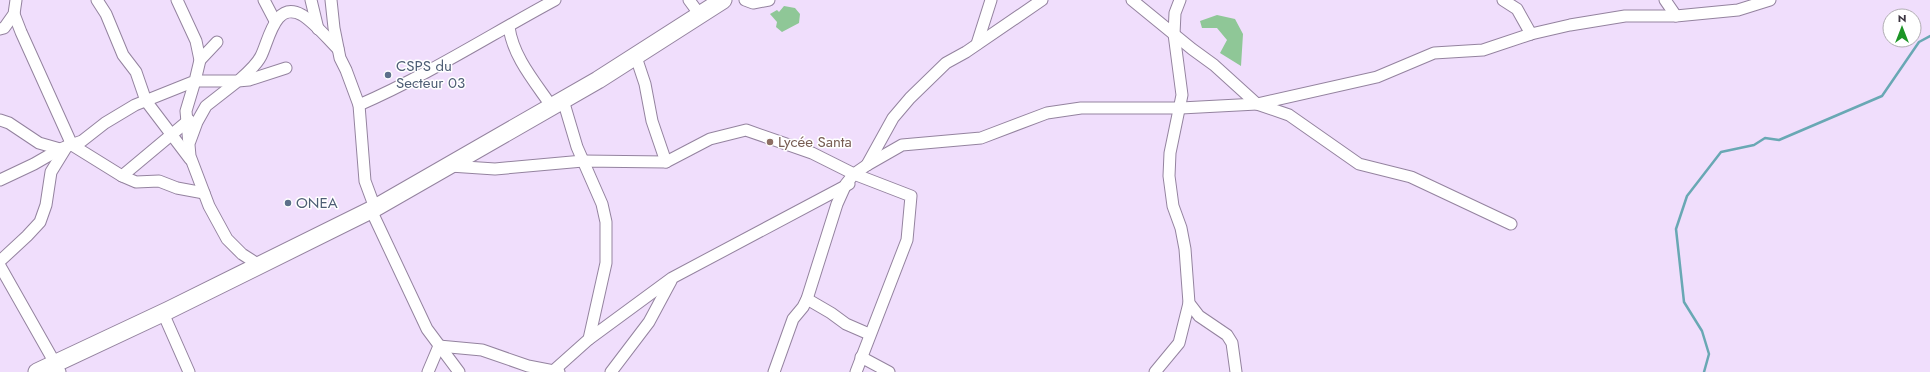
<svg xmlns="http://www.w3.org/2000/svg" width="1930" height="372" viewBox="0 0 1930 372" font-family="Jost,sans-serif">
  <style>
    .forest { fill: #8fc797 }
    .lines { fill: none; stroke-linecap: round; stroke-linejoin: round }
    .stream { stroke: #69a8b4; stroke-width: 2.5 }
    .minor-casing { stroke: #94839f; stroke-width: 13 }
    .highway-casing { stroke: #94839f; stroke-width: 19 }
    .minor { stroke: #fff; stroke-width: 11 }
    .highway { stroke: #fff; stroke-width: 17 }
    .service-dot { fill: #5c6f8a; stroke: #fff; stroke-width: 1.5 }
    .education-dot { fill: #8d6e63; stroke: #fff; stroke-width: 1.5 }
    .labels { text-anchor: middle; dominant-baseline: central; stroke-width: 3; stroke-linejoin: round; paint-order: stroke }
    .service-label { font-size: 15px; fill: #4e5e75; stroke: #fff; text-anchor: start }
    .education-label { font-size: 15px; fill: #785e54; stroke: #fff; text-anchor: start }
  </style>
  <rect width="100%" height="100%" fill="#f0defc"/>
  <g class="forest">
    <path d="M784,6L795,8L800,14L799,23L782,32L776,27L777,22L770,14L777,10L779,12Z"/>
    <path d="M1217,15L1235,19L1243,34L1241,66L1220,53L1227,40L1217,28H1202L1200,21Z"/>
  </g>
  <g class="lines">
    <path class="stream" d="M1704,372L1709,354L1702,331L1684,302L1676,229L1687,196L1721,152L1754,145L1765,138L1779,140L1882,96L1919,42L1930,36"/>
    <g class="minor-casing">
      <g id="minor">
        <path d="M97,0L106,14L123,55L136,72L146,101L190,159"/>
        <path d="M264,0L275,21"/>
        <path d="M311,0L318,29"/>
        <path d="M331,0L334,28L340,58L346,70L359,105L365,181L375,208"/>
        <path d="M689,0L700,15"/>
        <path d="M745,0L753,3L769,0"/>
        <path d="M1132,0L1192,49L1214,65L1257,104L1289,115L1359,164L1411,177L1511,224"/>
        <path d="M1180,0L1175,13L1174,34L1182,95L1170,153L1169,176L1173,206L1181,228L1185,249L1189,303L1199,316L1227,335L1232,343L1236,372"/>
        <path d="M1503,0L1517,9L1531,34"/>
        <path d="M1665,0L1676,16"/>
        <path d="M14,14L21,32L72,145L122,176L136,182L159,181L177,188L204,193"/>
        <path d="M509,27C513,57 535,82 552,107"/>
        <path d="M0,29L4,28L14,14L16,0"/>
        <path d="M977,44L991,0"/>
        <path d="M636,57L645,84L652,121L666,162"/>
        <path d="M200,60L217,42"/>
        <path d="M359,105C428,75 490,35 555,0"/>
        <path d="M0,120L9,123L39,143L60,149L82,141L105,123L135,105L195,81L200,60L196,41L177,0"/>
        <path d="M190,141L197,122L206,106L238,81L249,80L286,68"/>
        <path d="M867,165L893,118L910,98L946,63L966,52L1042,0"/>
        <path d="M450,166L495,169L583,161L666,162L710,139L746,130L812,153L854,174L867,165L902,145L981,138L1047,113L1081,108H1181L1257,104L1377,77L1434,53L1483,50L1531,34L1570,25L1625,16H1676L1738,10L1770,0"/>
        <path d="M122,176L189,120"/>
        <path d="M0,180L34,164L60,149"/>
        <path d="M371,210L427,329L459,372"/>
        <path d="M0,261L27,236L40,222L46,205L51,172L67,146"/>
        <path d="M259,265L242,254L227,239L209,206L190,156L186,111L195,81H238C246,74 256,66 261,56C269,40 275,0 302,15C315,23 327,38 338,49"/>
        <path d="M0,266L60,372"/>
        <path d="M807,299L831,313L846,324L869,334"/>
        <path d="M163,313L189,372"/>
        <path d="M589,339L672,278L849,184"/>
        <path d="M861,357L889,372"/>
        <path d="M428,372L439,346L482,350L528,366L559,372"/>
        <path d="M552,372L589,339L606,263V222L602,204L577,147L563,100"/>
        <path d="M611,372L649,322L671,281"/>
        <path d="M774,372L793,319L803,307L807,299L837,204L846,184L854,174L911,196L907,240L856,372"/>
        <path d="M1155,372L1179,343L1189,303"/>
      </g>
    </g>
    <g class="highway-casing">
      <path id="highway" d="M37,372L169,310L375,208L598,80L723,0"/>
    </g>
    <use href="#minor" class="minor"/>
    <use href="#highway" class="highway"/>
  </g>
  <g class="service-dot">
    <circle cx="388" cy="75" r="4"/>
    <circle cx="288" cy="203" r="4"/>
  </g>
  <circle class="education-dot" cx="770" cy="142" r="4"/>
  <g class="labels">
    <g class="service-label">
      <text x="396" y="66">CSPS du<tspan x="396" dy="17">Secteur 03</tspan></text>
      <text x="296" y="203">ONEA</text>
    </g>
    <g class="education-label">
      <text x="778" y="142">Lycée Santa</text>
    </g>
  </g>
  <g transform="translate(1902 28)"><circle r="19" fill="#ffffff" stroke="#b1aeb3"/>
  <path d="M0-3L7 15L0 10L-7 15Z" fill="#1c9526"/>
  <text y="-6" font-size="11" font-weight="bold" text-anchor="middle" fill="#3b3440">N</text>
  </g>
</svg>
